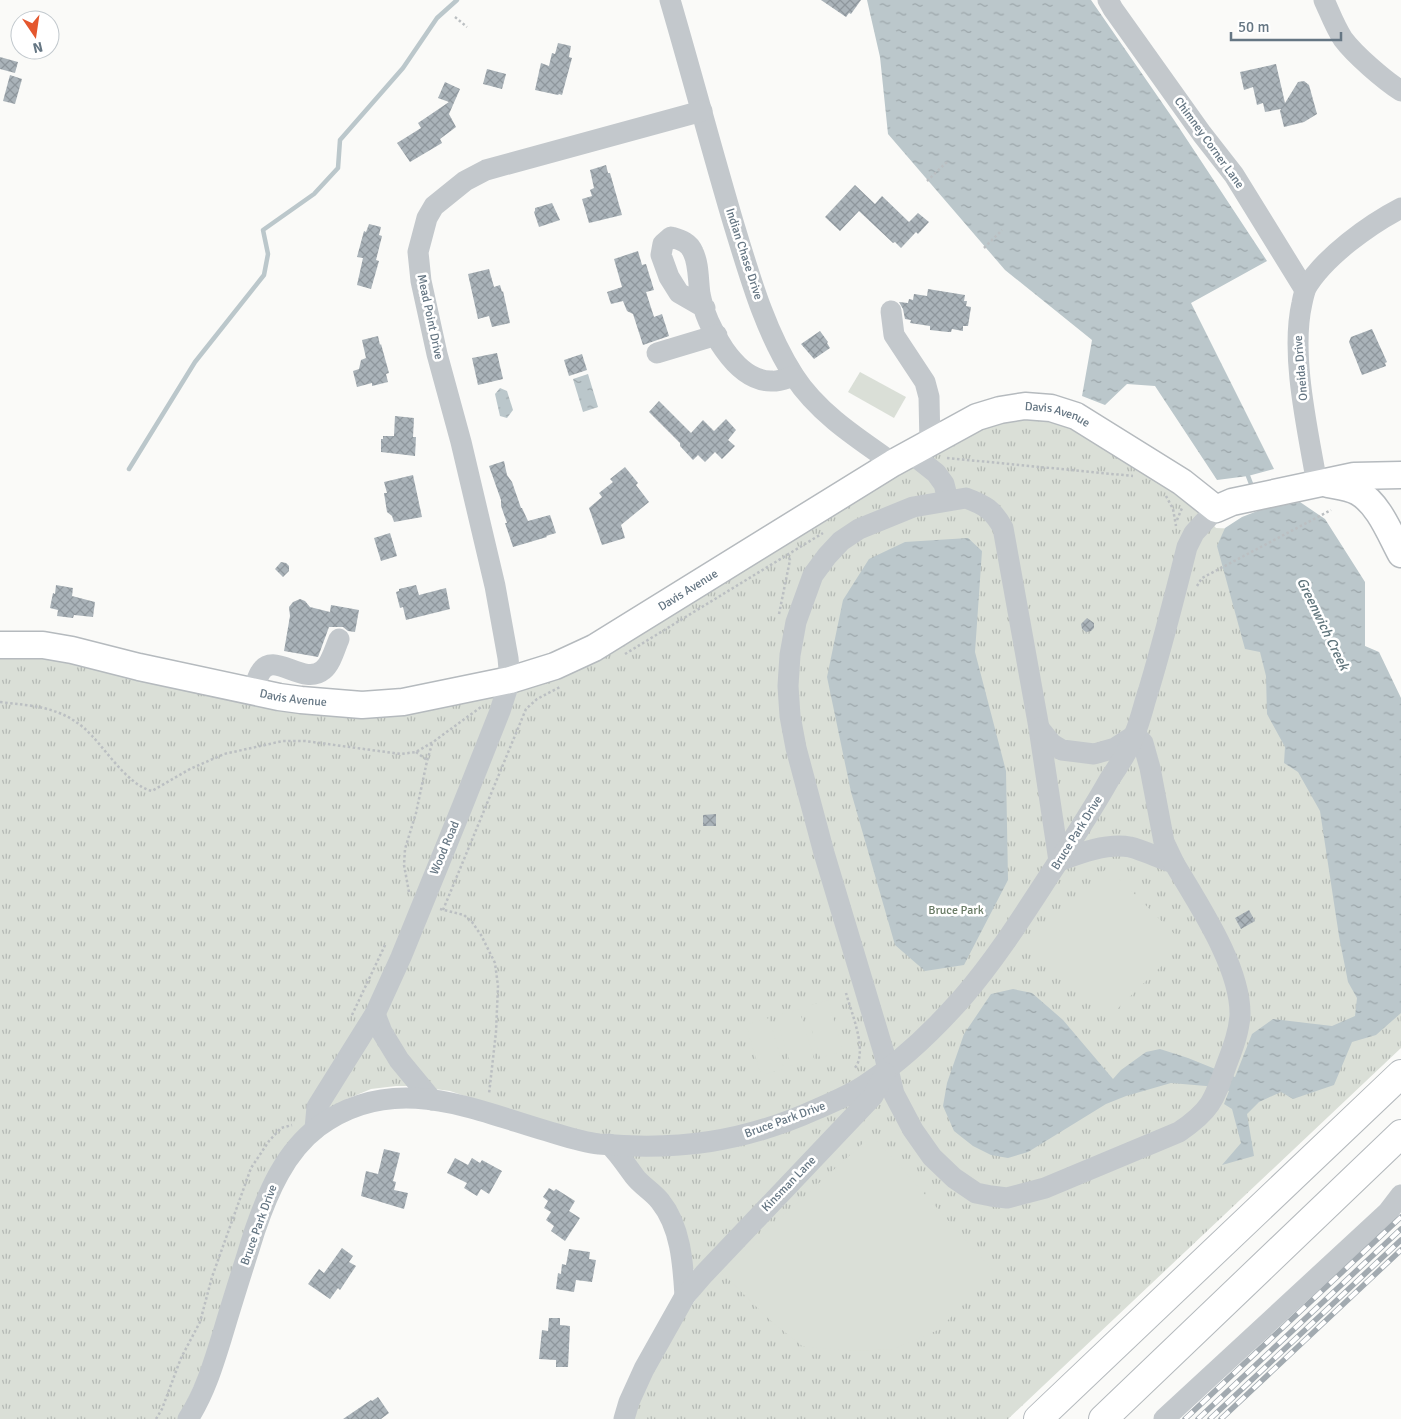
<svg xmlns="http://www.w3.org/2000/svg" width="1401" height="1419" viewBox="0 0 1401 1419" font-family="Signika,sans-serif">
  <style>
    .park { fill: url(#park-tufts) }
    .pitch { fill: #dadfd7 }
    .water { fill: url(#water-ripples) }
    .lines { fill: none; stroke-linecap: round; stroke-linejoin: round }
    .stream { stroke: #bbc7cb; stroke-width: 4.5 }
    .building { fill: url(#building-cross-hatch) }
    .major-casing { stroke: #b5babe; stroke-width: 29 }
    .highway-casing { stroke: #b4b9bd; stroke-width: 30 }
    .path { stroke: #bbbfc2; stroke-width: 2.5; stroke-dasharray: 2.5 2.5; stroke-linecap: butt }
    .minor { stroke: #c3c8cc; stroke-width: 21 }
    .major { stroke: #fff; stroke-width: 26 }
    .highway { stroke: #fff; stroke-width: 28 }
    .rail-casing { stroke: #a2aab0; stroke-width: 5.5 }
    .rail { stroke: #fff; stroke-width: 4; stroke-dasharray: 11; stroke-linecap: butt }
    .labels { text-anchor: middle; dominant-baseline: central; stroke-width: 5; stroke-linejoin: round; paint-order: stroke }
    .street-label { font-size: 12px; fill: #657683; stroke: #fff }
    .park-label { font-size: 12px; fill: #687a64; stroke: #fff }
    .water-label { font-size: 14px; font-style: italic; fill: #60757c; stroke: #fff }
  </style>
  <defs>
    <pattern id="park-tufts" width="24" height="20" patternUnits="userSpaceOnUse" patternTransform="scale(1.25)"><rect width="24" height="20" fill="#dadfd7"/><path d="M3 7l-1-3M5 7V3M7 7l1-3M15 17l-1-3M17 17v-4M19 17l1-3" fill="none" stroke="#b4b9b4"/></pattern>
    <pattern id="water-ripples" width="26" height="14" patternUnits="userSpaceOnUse" patternTransform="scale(1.25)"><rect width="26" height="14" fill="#bbc7cb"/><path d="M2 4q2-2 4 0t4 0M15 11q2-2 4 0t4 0" fill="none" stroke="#9ca6aa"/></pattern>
    <pattern id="building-cross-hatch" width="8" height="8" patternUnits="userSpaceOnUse" patternTransform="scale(1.25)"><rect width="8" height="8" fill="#aab3b9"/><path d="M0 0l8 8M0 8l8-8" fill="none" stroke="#8e969c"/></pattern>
  </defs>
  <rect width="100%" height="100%" fill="#fafaf8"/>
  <path class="park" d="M1010,415L1067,421L1181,490L1216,528L1238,529L1401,838V1048L1008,1419H632C647,1372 677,1325 706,1285L690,1265L636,1171L557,1127L450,1091L412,1086H396L371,1089L347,1099L291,1142L207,1357L179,1419H0V653H31L246,697L481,694L967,433Z"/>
  <g class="pitch">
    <path d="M860,372L906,397L894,418L848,392Z"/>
    <path d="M1108,867L1184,944L1107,1019L1032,943Z"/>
    <path d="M828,1000L843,1051L820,1058L805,1007Z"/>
    <path d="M799,1009L814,1059L791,1066L776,1016Z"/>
    <path d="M769,1018L784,1069L761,1075L746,1025Z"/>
    <path d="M872,1135L995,1273L938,1330L894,1349L853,1351L802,1346L771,1321L721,1272Z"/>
  </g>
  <g class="water">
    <path d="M867,0H1091L1174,120L1267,261L1191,303L1274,469L1248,476L1217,480L1155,386L1127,384L1105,405L1082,396L1092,340L1005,270L888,134L880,57Z"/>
    <path d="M588,374L598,407L583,412L573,379Z"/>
    <path d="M500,388L507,391L513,410L507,418L500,416L495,394Z"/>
    <path d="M1300,502L1325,519L1365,582V646L1379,652L1401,698V1013L1376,1035L1352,1042L1334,1085L1293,1099L1281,1092L1259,1102L1247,1114L1254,1156L1222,1165L1241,1143L1232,1109L1224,1104L1229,1091L1206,1086L1171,1083L1126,1096L1106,1104L1028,1152L1008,1158L991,1155L973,1146L954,1131L943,1106L947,1083L964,1034L991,994L1013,989L1032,993L1063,1020L1113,1079L1121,1070L1146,1052L1160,1049L1188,1058L1235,1077L1252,1034L1273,1019L1332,1026L1355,1016L1357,998L1348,982L1339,936L1320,811L1298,772L1284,763L1285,747L1267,714L1266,676L1260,652L1245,649L1217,546L1225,528L1242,517L1260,510Z"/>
    <path d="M968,538L982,551L975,652L1006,771L1008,880L964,965L925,971L895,945L851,792L827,677L843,600L869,559L905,542Z"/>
  </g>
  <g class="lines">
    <g class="stream">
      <path d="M129,469L195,362L264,275L268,254L263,230L314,194L338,168L340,140L403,68L437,18L457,0"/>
      <path d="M1248,476L1253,489"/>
    </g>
  </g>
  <g class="building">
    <path d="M821,0H861L851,14L849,13L846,17Z"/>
    <path d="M558,43L571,46L569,57L572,58L562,95L559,94L558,95L535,90L541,63L549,66L552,53L555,54Z"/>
    <path d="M0,57L18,62L15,73L0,69Z"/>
    <path d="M1276,64L1285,103L1298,82L1304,81L1309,85L1317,114L1304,122L1284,127L1280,111L1281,109L1265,112L1263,103L1257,105L1253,87L1244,90L1240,72Z"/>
    <path d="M487,69L506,74L502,89L483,84Z"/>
    <path d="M10,75L22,79L15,104L3,101Z"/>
    <path d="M445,82L460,89L449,114L456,127L440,139L442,143L410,162L397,143L421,128L418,123L449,102L438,98Z"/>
    <path d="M606,165L608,173H610L622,215L589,223L582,199L592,196L590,190L594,188L590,170Z"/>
    <path d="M855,185L875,204L882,196L909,222L918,213L929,222L918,234L916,232L901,248L895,242L893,243L859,211L840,231L825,217Z"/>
    <path d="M552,203L560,220L539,227L534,212L535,211V208Z"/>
    <path d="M369,224L381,227L379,235L382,236L376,260L379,261L371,289L357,285L363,258L357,257L364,231L366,232Z"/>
    <path d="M638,251L642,265L646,264L654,290L646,292L654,317L662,314L669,336L643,345L633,314L627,311L623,301L611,304L607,292L622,287L614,259Z"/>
    <path d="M489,269L494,287L500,285L502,292L503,291L510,323L492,327L489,316L478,319L468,274Z"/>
    <path d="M928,289L965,295L964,301H967L966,306L971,307L968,326H963V331L952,329L951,332H948L930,330V326L910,323L911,320L905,319L903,309L899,302L908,303L909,299L913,300L914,294L927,296Z"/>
    <path d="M1372,329L1387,362L1385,363L1386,366L1362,375L1349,342L1351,337Z"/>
    <path d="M820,331L828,342L827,343L830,348L814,359L801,344Z"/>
    <path d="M378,336L380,345L381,344L389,373L386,374L388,382L372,386V383L357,387L353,371L359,369L361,360L366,358L362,340Z"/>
    <path d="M497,353L503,379L478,385L472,358Z"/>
    <path d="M582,354L587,370L569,376L564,360Z"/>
    <path d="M659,401L691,433L703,420L714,431L726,419L736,430L728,440L735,446L722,459L715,452L705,462L698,455L693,460L680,446V443L649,412Z"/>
    <path d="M395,416L414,418L413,437H416L415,456L381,452V439H383V436H394Z"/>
    <path d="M504,461L507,475L512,482L521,508H522L528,521L550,515L556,533L546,536L547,537L513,547L505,523H507L501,506V500L489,466Z"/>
    <path d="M625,467L638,483L636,485L649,502L621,525L625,538L602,545L589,508L602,497L599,493L613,482L610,479Z"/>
    <path d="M413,475L422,517L394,522L392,516L387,512L384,493H387L384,482Z"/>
    <path d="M390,533L397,556L381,561L374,538Z"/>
    <path d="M281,562L286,563L289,566V571L283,577L275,569Z"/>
    <path d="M56,585L73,588L72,596L95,602L93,617L74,615L73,618L57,616L58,610L50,608L53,593L55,594Z"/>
    <path d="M416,585L419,595L446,588L450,609L406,620L403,607L400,608L396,592L399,591V589Z"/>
    <path d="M300,599L305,601L310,607L330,612L331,605L359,610L355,632L348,631L343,627H329L318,657L284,651L290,616L289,607L293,602Z"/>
    <path d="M1087,618L1094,623V628L1091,631L1086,632L1082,629L1081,624Z"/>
    <path d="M716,814V826H703V815Z"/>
    <path d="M1249,910L1255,921L1241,929L1235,918Z"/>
    <path d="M384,1149L400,1153L393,1181L396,1182L394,1190L408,1193L404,1209L361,1196L366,1171L378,1174Z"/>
    <path d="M455,1158L468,1165L472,1158L480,1163L482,1160L502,1171L489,1194L481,1189L477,1196L464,1188L467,1183L447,1173Z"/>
    <path d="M549,1188L554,1191L556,1189L575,1201L569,1211L580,1218L565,1241L551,1231L554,1226L546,1220L551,1212L544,1208L548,1201L543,1197Z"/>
    <path d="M342,1248L353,1256L349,1262L356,1266L340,1290L338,1288L330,1299L308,1284L319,1269L324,1273Z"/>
    <path d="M569,1249L590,1252L589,1259L596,1260L592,1282L576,1280L574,1292L556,1289L558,1273L561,1274L562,1264L566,1265Z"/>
    <path d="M549,1318H560V1325L570,1326L568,1367H556V1360L539,1359L542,1330L548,1331Z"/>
    <path d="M378,1397L389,1413L381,1419H343L371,1400L372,1401Z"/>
  </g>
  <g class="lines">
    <g class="major-casing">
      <g id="major">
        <path d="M1328,484C1338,486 1349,487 1358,492C1379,504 1390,534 1401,554"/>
        <path id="s1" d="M0,645H43L72,650L139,667L279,697L301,700L362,705L403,702L510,680L555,666L594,648L893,463L977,417L1000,410L1025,406L1051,408L1076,416L1182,482L1216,509L1232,502L1354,476L1401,475"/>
      </g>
    </g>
    <g class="highway-casing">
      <g id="highway">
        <path d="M1038,1419L1401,1074"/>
        <path d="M1103,1419L1401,1134"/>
      </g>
    </g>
    <g class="path">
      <path d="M455,17L467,27"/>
      <path d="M927,181L948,161"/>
      <path d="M984,248L1002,230"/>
      <path d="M947,458L1133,476"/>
      <path d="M1166,496L1173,509L1176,526"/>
      <path d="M1177,520L1182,508"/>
      <path d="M1197,586L1202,578L1331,510"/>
      <path d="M779,614L790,560L788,555"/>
      <path d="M625,654L823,533"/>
      <path d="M0,702C32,706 58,706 84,728C103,744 126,785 152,791L190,769L224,754L283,741H305L401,754L416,752L433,742L481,707"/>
      <path d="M416,752L427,760"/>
      <path d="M409,892L404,865L405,849L416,813L427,761L432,744"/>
      <path d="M440,909L464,915L472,922L481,935L495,963L498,986L496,1032L489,1094"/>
      <path d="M443,910L526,709L537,699L560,687"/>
      <path d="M846,993C851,1012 869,1053 854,1069"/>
      <path d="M352,1015L386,943"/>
      <path d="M156,1419L162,1409L181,1358L200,1322L212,1277L251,1168L269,1141L281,1128L292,1125"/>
    </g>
    <g class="minor">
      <path d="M670,0C692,75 712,151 734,225C750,277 765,331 794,376C818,413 857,438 893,463"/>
      <path d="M1108,0L1113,9L1202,134L1234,175L1305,290"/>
      <path d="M1324,0C1330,13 1335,27 1343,39C1355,55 1384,80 1401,91"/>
      <path d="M705,308L679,293L669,277L661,255L663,244L671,237C681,240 689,242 693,252C699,264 698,280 700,294C706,326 735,381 771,381C778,382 787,378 794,376"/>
      <path d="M891,311L894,335L925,382L929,397L930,444"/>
      <path d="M657,353L717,335"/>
      <path d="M912,454L936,473L944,484L948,500"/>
      <path d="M1317,484C1308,431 1290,355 1302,303C1303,298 1304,293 1306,288C1324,257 1370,224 1401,208"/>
      <path d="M966,498C985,505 993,510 1003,528L1039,728L1059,861C1080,853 1107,843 1130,847C1143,850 1161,859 1174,863C1198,904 1241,967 1240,1015C1239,1033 1232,1050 1226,1066C1214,1101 1210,1111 1179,1132L1045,1188L1007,1198L991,1196L976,1193L954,1178L932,1157L913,1130L894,1094L884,1053L824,853L796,748L790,716L788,686L790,655L796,622L813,575L827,556L841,541L859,529L913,507Z"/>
      <path d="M253,692C255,686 257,678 260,673C273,649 303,687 323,670C331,664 335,648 339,639"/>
      <path d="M1039,728L1052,744L1062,750L1094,754L1115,748L1135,735L1143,743L1150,768L1164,842L1174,863"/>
      <path d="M375,1014L382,1032L399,1060L432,1100"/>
      <path d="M315,1129L317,1107L375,1014L401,957L462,807L500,711L510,680L508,658L495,586L461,442L437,354L421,281L418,252L427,218L434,206L465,181L486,170L702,111"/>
      <path d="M609,1144C619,1154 626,1165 635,1177C642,1186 653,1192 660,1201C681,1227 683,1264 685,1296"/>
      <path d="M188,1419C205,1393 214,1362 223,1333C233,1299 244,1265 255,1230C268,1192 285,1152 318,1127C392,1072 469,1108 547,1131C564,1136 581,1142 599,1144C678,1151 744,1142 817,1109C833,1102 850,1095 865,1085C902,1061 934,1030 963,997C1000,954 1029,906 1060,859C1077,833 1094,807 1109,780C1119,765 1129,750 1135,733C1141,719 1144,703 1149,689C1163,642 1175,595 1187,547L1194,533L1216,509"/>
      <path d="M624,1419L629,1402L644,1369L685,1296L704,1274L873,1096L885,1073"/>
      <path d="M1164,1419L1388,1212L1401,1195"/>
    </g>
    <use href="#major" class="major"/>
    <use href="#highway" class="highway"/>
    <g class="rail-casing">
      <g id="rail">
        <path d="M1185,1419L1401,1217"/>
        <path d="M1198,1419L1401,1229"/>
        <path d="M1210,1419L1401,1240"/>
        <path d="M1221,1419L1401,1250"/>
      </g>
    </g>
    <use href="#rail" class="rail"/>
  </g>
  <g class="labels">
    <g class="street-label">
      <text transform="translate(1209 143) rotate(54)">Chimney Corner Lane</text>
      <text transform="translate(744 254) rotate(72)">Indian Chase Drive</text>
      <text transform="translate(430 317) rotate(78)">Mead Point Drive</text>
      <text transform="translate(1301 368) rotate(-95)">Oneida Drive</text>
      <text stroke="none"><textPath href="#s1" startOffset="1139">Davis Avenue</textPath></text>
      <text stroke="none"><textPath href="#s1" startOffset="719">Davis Avenue</textPath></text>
      <text stroke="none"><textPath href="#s1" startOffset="299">Davis Avenue</textPath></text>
      <text transform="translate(1077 833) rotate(-58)">Bruce Park Drive</text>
      <text transform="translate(445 848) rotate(-67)">Wood Road</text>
      <text transform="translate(785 1120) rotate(-20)">Bruce Park Drive</text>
      <text transform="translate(789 1184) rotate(-46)">Kinsman Lane</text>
      <text transform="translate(259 1225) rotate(-70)">Bruce Park Drive</text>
    </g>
    <g class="park-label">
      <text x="956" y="910">Bruce Park</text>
    </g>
    <g class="water-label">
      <text transform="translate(1323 624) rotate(64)">Greenwich Creek</text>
    </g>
  </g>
  <g transform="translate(35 35) rotate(167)"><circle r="24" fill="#ffffff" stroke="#c1c8cd"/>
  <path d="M0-4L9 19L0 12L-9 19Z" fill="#e4572e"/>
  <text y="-8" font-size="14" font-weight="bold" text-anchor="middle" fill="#657683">N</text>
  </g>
  <path d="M1231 32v8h110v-8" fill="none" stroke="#657683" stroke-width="2.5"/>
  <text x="1238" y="32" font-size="15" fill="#657683" stroke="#ffffff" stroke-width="4" paint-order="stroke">50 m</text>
</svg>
